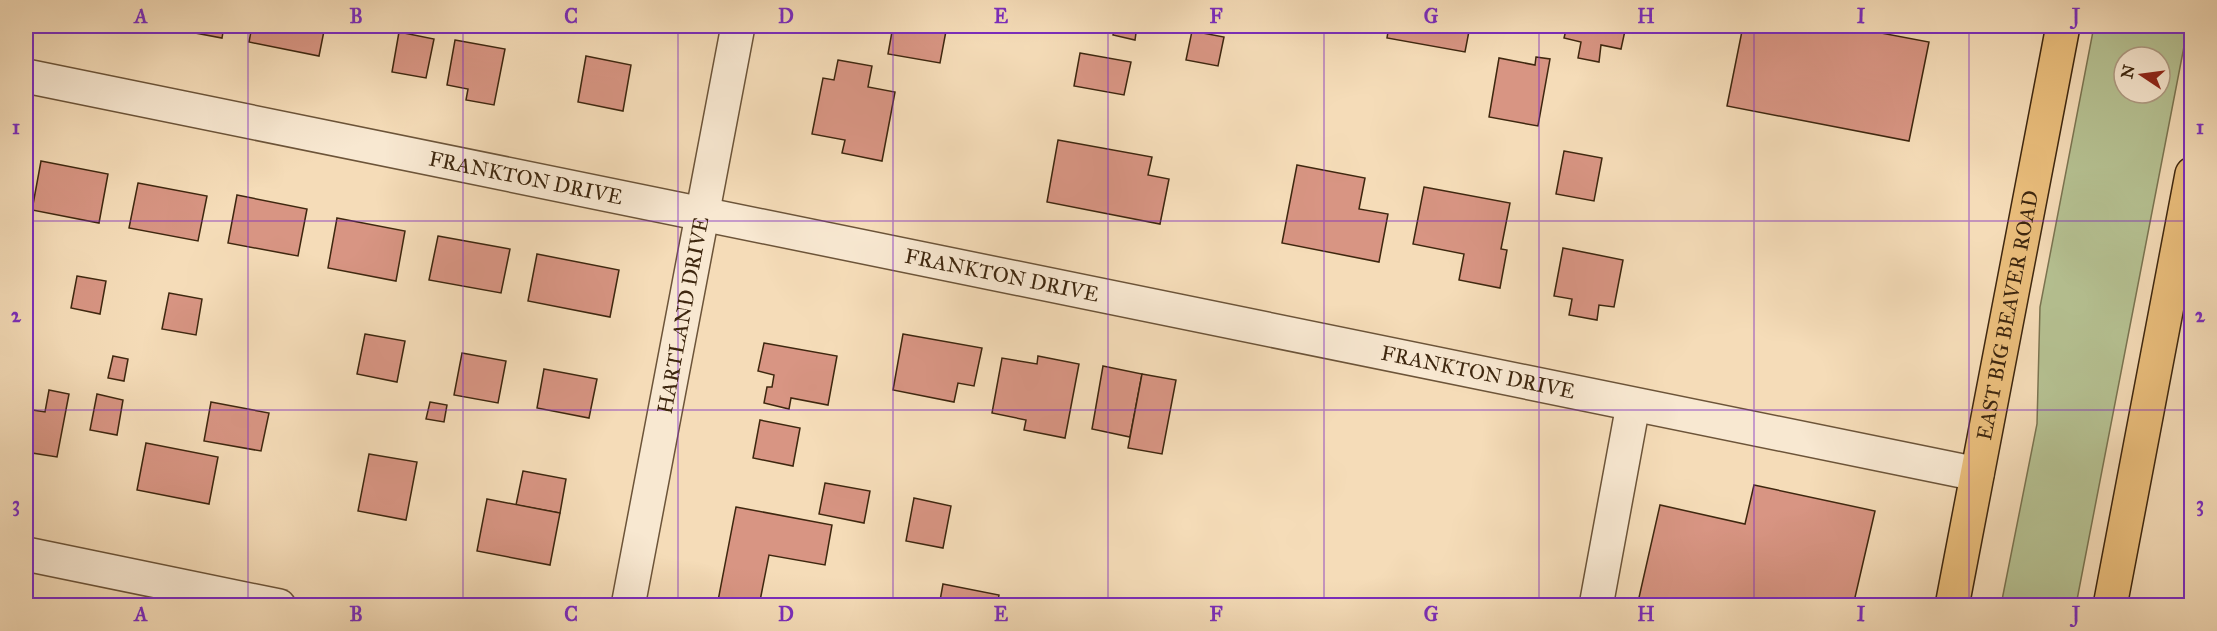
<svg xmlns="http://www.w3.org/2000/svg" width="2217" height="631" viewBox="0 0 2217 631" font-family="'IM FELL Great Primer',serif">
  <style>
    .green { fill: #b6c293; stroke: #7a7451; stroke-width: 1.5; fill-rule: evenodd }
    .building { fill: #d89583; stroke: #3e270f; stroke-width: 1.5 }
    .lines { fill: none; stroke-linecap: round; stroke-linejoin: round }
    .minor-casing { stroke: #6c5439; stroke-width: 36 }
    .major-casing { stroke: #3e270f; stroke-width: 36 }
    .minor { stroke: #f8e8d1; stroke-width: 33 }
    .major { stroke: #eabe7c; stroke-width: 33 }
    .grid { fill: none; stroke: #7b2cbf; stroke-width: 1.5; stroke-opacity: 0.55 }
    .labels { text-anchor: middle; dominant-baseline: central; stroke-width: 6; stroke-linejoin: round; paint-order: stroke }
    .street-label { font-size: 21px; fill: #3e270f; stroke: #f8e8d1 }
    .neatline { fill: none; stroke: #7b2cbf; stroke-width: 2 }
    .grid-label { font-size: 20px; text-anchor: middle; font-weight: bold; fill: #7b2cbf }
  </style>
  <rect width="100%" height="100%" fill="#f5dcb8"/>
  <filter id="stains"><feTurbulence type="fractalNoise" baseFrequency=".00333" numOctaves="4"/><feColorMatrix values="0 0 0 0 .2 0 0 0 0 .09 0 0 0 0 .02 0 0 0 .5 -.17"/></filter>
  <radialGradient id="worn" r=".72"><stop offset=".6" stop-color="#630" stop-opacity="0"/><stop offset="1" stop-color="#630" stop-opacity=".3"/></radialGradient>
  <path class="green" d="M2094,26H2188L2076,605H2001L2037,424L2040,307ZM2124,57H2160V93H2124Z"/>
  <g class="building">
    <path d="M158,26H224L222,38Z"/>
    <path d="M252,26H325L319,56L249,42Z"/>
    <path d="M893,26H917L946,31L940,63L888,54Z"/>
    <path d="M1115,26H1137L1135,40L1113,35Z"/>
    <path d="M1389,26H1470L1465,52L1387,38Z"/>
    <path d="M1567,26H1626L1621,49L1601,45L1599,62L1578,58L1581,42L1564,38Z"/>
    <path d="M1743,26H1844L1929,42L1909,141L1727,106Z"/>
    <path d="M1192,31L1224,37L1218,66L1186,60Z"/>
    <path d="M399,32L434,39L426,78L392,72Z"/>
    <path d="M455,40L505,49L494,105L466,100L468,89L447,85Z"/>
    <path d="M1080,53L1131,62L1124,95L1074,86Z"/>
    <path d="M586,56L631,65L623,111L578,102Z"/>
    <path d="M1536,57L1550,59L1538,126L1489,117L1499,58L1535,65Z"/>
    <path d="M838,60L872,66L868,87L895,92L882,161L842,153L845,140L812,134L823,78L834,80Z"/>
    <path d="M1058,140L1152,157L1148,175L1169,179L1160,224L1047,202Z"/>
    <path d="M1564,151L1602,158L1594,201L1556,194Z"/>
    <path d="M41,161L108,174L99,223L32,210Z"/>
    <path d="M1297,165L1365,178L1359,209L1388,214L1379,262L1282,243Z"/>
    <path d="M138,183L207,196L198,241L129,228Z"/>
    <path d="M1424,187L1510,203L1501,249L1507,250L1500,288L1459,280L1464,254L1413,244Z"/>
    <path d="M237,195L307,209L298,256L228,243Z"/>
    <path d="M337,218L405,231L396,281L328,268Z"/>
    <path d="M438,236L510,249L501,293L429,280Z"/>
    <path d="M1563,248L1623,260L1614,307L1599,305L1597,320L1569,315L1572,299L1554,296Z"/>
    <path d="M537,254L619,270L610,317L528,301Z"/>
    <path d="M77,276L106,281L100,314L71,308Z"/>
    <path d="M169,293L202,299L196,335L162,329Z"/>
    <path d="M365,334L405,341L397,382L357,374Z"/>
    <path d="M903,334L982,348L974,386L958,383L954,402L893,390Z"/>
    <path d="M764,343L837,356L828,405L791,398L789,409L764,403L767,387H772L774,375L758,371Z"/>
    <path d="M462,353L506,361L498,403L454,395Z"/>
    <path d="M113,356L128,359L124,381L108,378Z"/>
    <path d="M1038,356L1079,364L1065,438L1024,430L1026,420L992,413L1002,358L1037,364Z"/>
    <path d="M1103,366L1142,374L1130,437L1092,429Z"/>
    <path d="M544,369L597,379L589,418L537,408Z"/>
    <path d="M1142,374L1176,380L1162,454L1128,448Z"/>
    <path d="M49,390L69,394L57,457L26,452V409L45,412Z"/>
    <path d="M97,394L123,400L117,435L90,430Z"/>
    <path d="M211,402L269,413L261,451L204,441Z"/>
    <path d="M430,402L447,405L444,422L426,419Z"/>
    <path d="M760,420L800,428L793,466L753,458Z"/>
    <path d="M146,443L218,457L209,504L137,490Z"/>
    <path d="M369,454L417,462L406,520L358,511Z"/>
    <path d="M523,471L566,479L560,513L516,505Z"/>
    <path d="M825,483L870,491L864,523L819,514Z"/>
    <path d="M1754,485L1875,511L1853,606H1654L1638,602L1660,505L1745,524Z"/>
    <path d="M914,498L951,506L943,548L906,541Z"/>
    <path d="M487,499L560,513L550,565L477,551Z"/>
    <path d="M736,507L832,525L825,565L769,555L759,606H717Z"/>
    <path d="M943,584L999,595L997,606H939Z"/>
  </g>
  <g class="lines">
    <g class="minor-casing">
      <g id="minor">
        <path id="s1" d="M26,76L1977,474"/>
        <path d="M26,554L279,606"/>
        <path id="s2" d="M628,606L738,26"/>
        <path d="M1596,606L1633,405"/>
      </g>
    </g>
    <g class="major-casing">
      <g id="major">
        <path id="s3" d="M1952,606L2063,26"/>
        <path d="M2110,606L2192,174"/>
      </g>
    </g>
    <use href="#minor" class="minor"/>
    <use href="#major" class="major"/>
  </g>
  <path class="grid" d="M248,26V606M463,26V606M678,26V606M893,26V606M1108,26V606M1324,26V606M1539,26V606M1754,26V606M1969,26V606M26,221H2192M26,410H2192"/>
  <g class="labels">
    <g class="street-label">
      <text stroke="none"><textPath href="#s1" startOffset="510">FRANKTON DRIVE</textPath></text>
      <text stroke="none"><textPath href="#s1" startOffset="996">FRANKTON DRIVE</textPath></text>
      <text stroke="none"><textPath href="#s2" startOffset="296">HARTLAND DRIVE</textPath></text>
      <text stroke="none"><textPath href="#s3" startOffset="296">EAST BIG BEAVER ROAD</textPath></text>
      <text stroke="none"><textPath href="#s1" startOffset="1482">FRANKTON DRIVE</textPath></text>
    </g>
  </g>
  <rect width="2217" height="631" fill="none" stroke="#f5dcb8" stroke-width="66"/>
  <g transform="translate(2142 75) rotate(283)"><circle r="28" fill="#f8e8d1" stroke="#ae9b83" stroke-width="1.5"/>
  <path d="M0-4.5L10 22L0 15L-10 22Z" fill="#8f2418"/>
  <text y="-9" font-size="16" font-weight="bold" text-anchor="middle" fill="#3e270f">N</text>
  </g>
  <rect x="33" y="33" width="2151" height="565" class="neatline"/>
  <g class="grid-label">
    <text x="141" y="23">A</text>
    <text x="356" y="23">B</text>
    <text x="571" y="23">C</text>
    <text x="786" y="23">D</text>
    <text x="1001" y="23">E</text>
    <text x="1216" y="23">F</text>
    <text x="1431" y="23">G</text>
    <text x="1646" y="23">H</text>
    <text x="1861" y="23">I</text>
    <text x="2076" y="23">J</text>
    <text x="16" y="134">1</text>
    <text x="2200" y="134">1</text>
    <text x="16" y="322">2</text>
    <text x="2200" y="322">2</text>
    <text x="16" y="511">3</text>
    <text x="2200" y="511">3</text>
    <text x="141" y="621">A</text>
    <text x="356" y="621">B</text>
    <text x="571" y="621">C</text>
    <text x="786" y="621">D</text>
    <text x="1001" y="621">E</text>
    <text x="1216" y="621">F</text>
    <text x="1431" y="621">G</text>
    <text x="1646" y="621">H</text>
    <text x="1861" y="621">I</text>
    <text x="2076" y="621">J</text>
  </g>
  <rect width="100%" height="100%" filter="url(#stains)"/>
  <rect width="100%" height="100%" fill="url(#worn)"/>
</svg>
